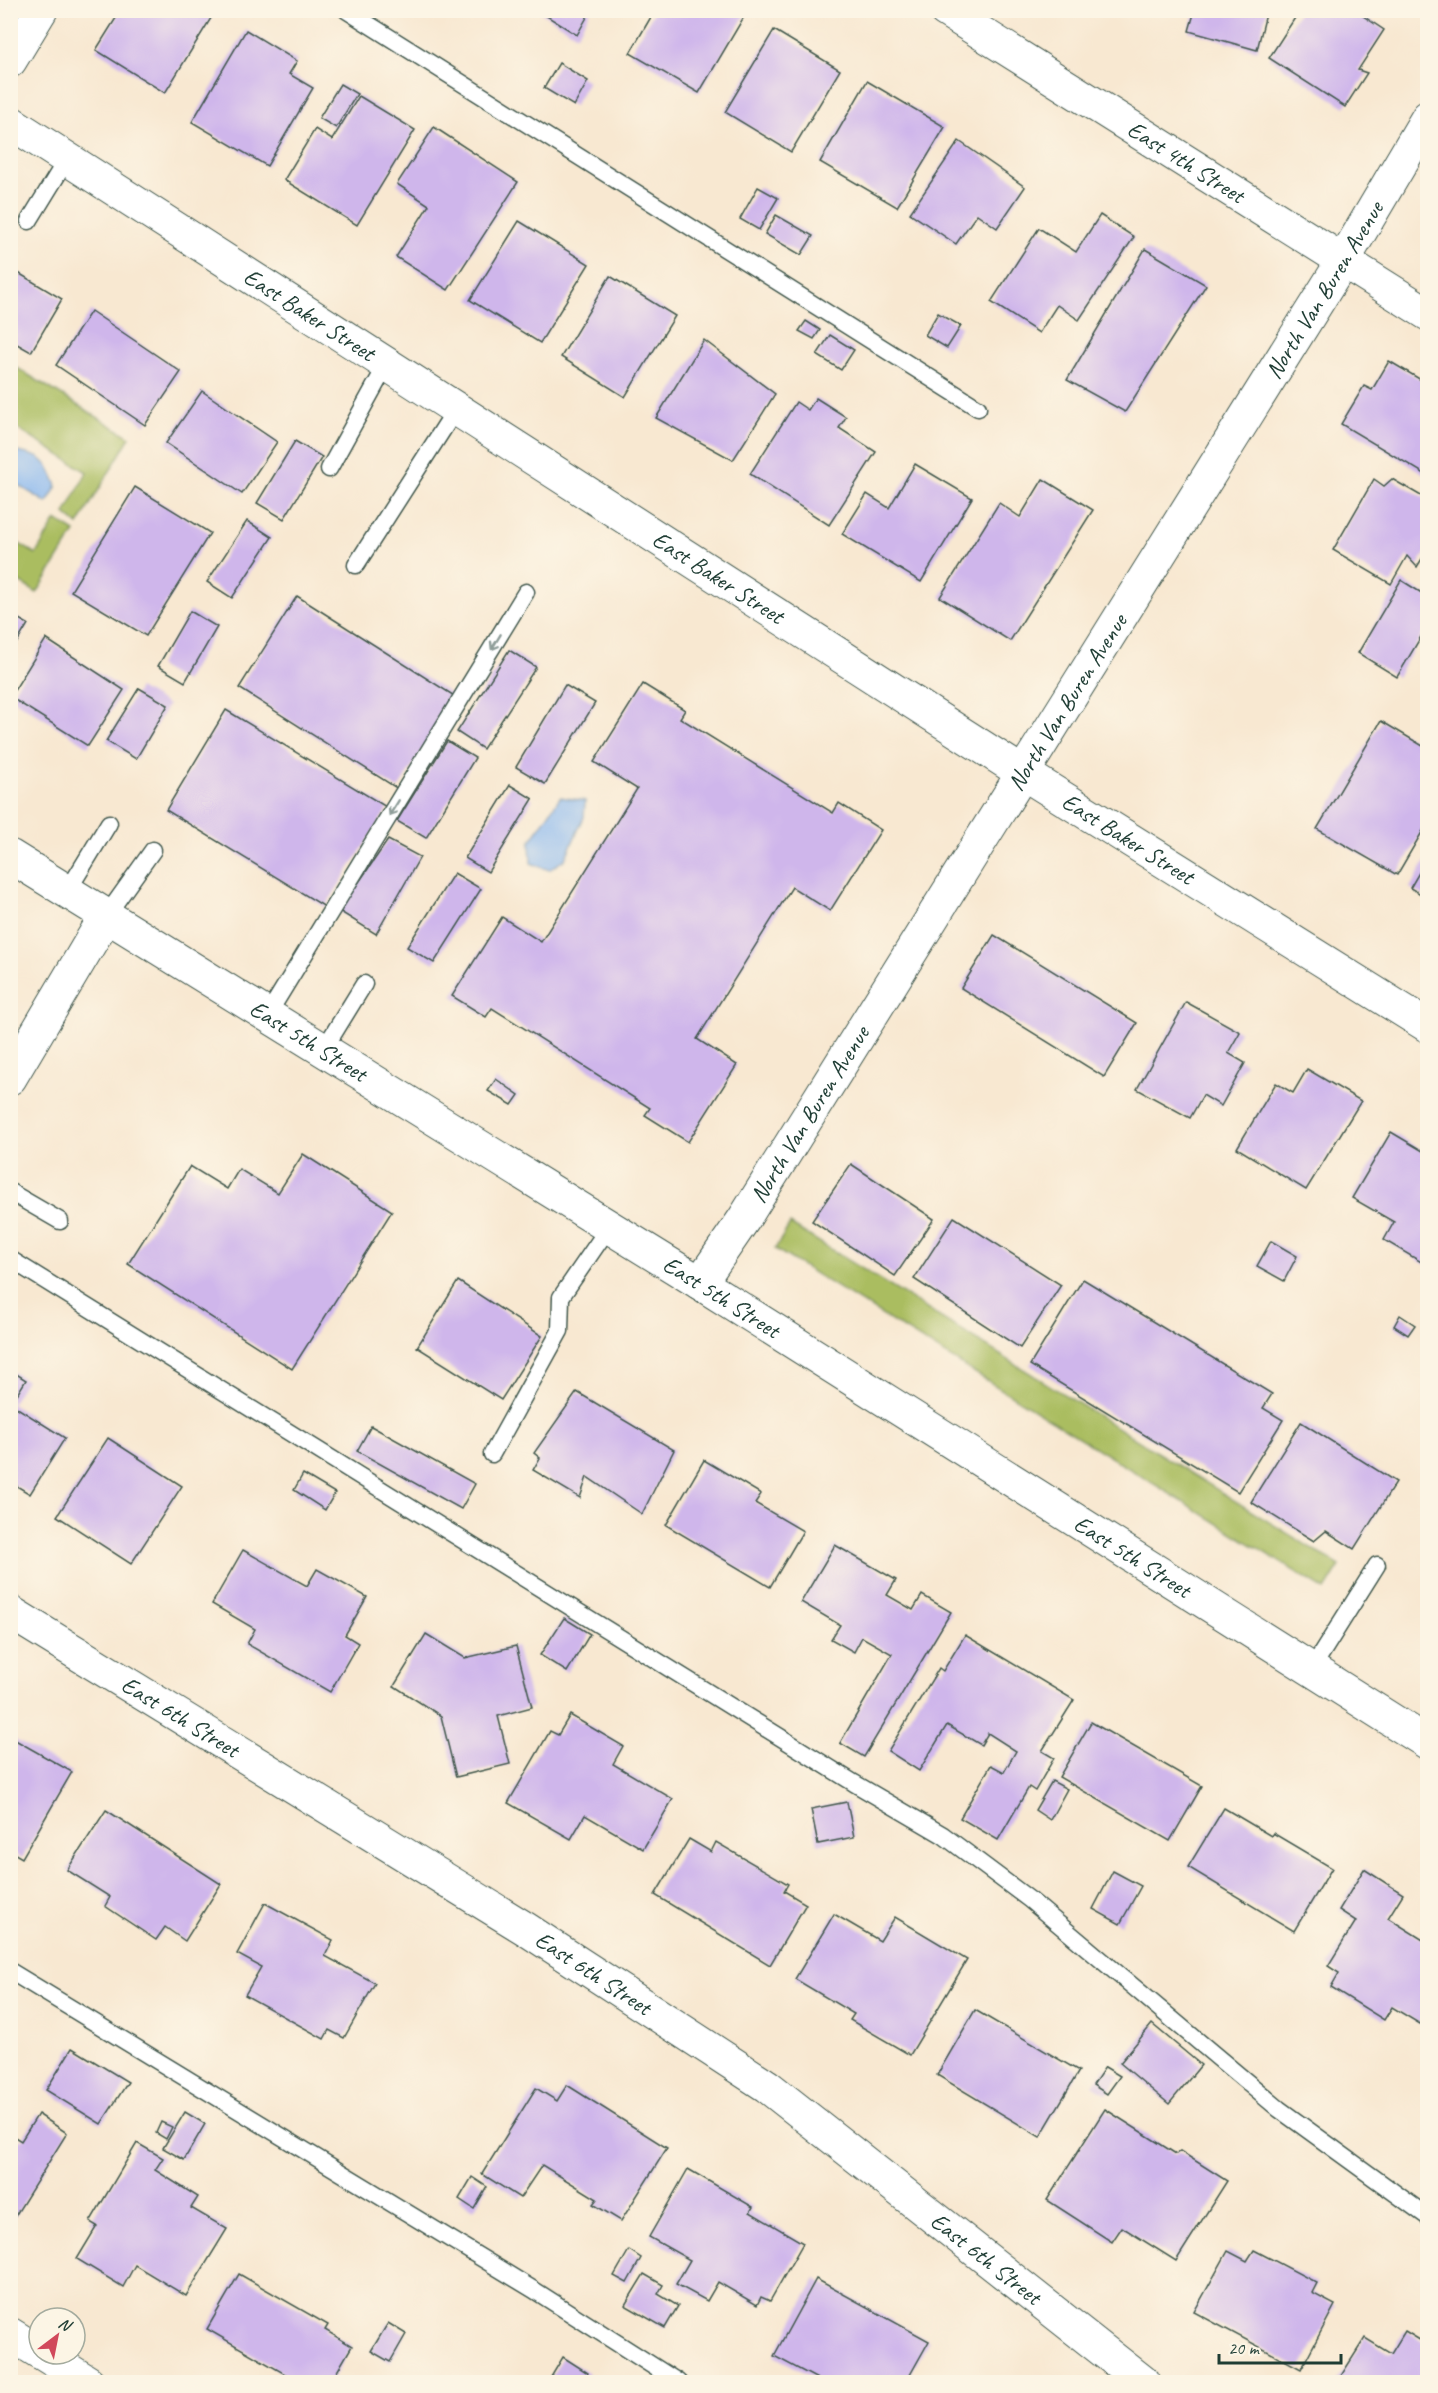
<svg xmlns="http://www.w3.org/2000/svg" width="1438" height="2393" viewBox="0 0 1438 2393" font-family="Caveat,sans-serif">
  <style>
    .green { fill: #aabd61; stroke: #647d4a; stroke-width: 1.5 }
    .water { fill: #85b5f0; stroke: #527992; stroke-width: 1.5 }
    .building { fill: #cfb6eb }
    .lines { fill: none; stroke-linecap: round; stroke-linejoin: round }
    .lane-casing { stroke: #40574c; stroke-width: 19 }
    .street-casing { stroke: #40574c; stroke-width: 35 }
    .secondary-casing { stroke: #40574c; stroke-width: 35 }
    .lane { stroke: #fff; stroke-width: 16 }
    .street { stroke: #fff; stroke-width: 33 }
    .secondary { stroke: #fff; stroke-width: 33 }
    .oneway { stroke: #8f9e9a }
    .labels { text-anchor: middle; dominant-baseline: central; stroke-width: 4.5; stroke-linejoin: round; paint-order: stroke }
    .street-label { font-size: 24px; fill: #1f3d34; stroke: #fcf5e5 }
  </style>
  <rect width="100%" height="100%" fill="#fcf5e5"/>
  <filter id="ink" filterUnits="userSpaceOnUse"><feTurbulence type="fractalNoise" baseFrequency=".0167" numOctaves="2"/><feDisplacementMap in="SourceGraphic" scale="12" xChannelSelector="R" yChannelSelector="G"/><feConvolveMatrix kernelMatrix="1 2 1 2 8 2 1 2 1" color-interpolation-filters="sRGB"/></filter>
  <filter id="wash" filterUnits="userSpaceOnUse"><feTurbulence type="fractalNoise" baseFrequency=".008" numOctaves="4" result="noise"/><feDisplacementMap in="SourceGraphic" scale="24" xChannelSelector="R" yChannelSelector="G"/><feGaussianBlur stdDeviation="1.35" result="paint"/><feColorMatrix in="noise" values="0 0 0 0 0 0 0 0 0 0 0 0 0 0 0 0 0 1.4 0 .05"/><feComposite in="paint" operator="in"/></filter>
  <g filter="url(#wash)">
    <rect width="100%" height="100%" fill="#f8e8d1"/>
    <g class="green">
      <path d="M17,368L130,437L78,525L65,514L87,472L11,425V379Z"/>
      <path d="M56,520L75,532L37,593L11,577V539L36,554Z"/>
      <path d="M790,1224L1340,1566L1325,1590L775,1249Z"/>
    </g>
    <g class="water">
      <path d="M11,451C40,455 47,458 57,486L47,503L15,483L11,488Z"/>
      <path d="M560,797L585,801L584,817L565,859L549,870L531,863L530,842Z"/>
    </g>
    <g id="blocks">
      <g class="building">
        <path d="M121,10H216L165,93L96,50Z"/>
        <path d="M537,10H591L577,35Z"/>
        <path d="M655,10H748L699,93L630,53Z"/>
        <path d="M1195,10H1267L1257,50L1189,31Z"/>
        <path d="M1300,10H1354L1384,30L1358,70L1367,73L1345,107L1269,58Z"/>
        <path d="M246,30L297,61L289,74L313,88L267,166L192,122Z"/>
        <path d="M774,30L840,70L791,152L725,112Z"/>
        <path d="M559,63L588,81L574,106L544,88Z"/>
        <path d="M867,81L945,127L897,207L820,162Z"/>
        <path d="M340,84L357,94L336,128L319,118Z"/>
        <path d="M359,96L415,130L357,225L284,180L315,129L332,140Z"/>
        <path d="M434,127L518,182L448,290L396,257L429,205L397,184Z"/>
        <path d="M959,141L1025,187L997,228L977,214L956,244L910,213Z"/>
        <path d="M758,187L778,198L759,230L740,219Z"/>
        <path d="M776,215L813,236L801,255L765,234Z"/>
        <path d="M1100,215L1134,237L1079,320L1057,305L1039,333L991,302L1039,228L1076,252Z"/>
        <path d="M519,221L589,264L540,343L470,300Z"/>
        <path d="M1145,249L1206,285L1125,412L1067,380Z"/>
        <path d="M10,268L62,299L31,352L10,340Z"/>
        <path d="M610,276L675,316L625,397L561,357Z"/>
        <path d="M91,311L181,372L145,425L56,365Z"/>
        <path d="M938,313L961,326L947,348L925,335Z"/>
        <path d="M806,321L820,330L814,339L799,331Z"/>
        <path d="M830,335L854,350L841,370L817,355Z"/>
        <path d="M704,340L775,394L733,460L656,418Z"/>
        <path d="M1389,361L1428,384V476L1341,424L1364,386L1372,390Z"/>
        <path d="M202,391L277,442L242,494L166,443Z"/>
        <path d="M816,398L846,417L839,428L876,452L829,525L750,474L796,402L808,410Z"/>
        <path d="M295,441L322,457L284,519L257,503Z"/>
        <path d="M915,464L972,498L921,582L842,534L867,494L889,508Z"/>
        <path d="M1043,479L1093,510L1010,641L940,597L999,503L1020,517Z"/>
        <path d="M1374,479L1384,486L1392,479L1428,500V549L1417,567L1407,556L1391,584L1333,550Z"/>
        <path d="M135,487L210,533L146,636L71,591Z"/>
        <path d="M247,521L272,537L232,598L207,582Z"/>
        <path d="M1401,580L1428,597V625L1397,677L1358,653Z"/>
        <path d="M297,596L456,697L398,789L239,688Z"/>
        <path d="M190,611L217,627L185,682L158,666Z"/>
        <path d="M10,614L28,624L10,654Z"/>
        <path d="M46,639L124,690L88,746L10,697Z"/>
        <path d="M509,650L536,667L483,749L457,732Z"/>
        <path d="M643,684L685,710L680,718L833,813L839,803L881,830L830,911L792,887L697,1039L737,1065L688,1142L645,1115L650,1108L492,1008L486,1017L452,996L502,917L541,942L637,789L594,762Z"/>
        <path d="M565,685L595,703L545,784L516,767Z"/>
        <path d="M139,688L168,705L136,759L106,741Z"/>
        <path d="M226,710L388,808L325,907L166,810Z"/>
        <path d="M1381,721L1428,749V822L1397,875L1317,829Z"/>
        <path d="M447,741L475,758L426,838L397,821Z"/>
        <path d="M510,785L533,799L488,872L465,858Z"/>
        <path d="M388,840L420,857L376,934L339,911Z"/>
        <path d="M1428,857V898L1410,888Z"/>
        <path d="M454,873L481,889L434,963L407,947Z"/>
        <path d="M994,935L1137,1023L1104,1077L961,988Z"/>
        <path d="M1186,1002L1240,1032L1228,1053L1245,1063L1221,1106L1203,1095L1190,1118L1137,1089Z"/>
        <path d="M1307,1069L1361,1101L1306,1190L1237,1148L1276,1083L1293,1093Z"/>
        <path d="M496,1079L519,1095L512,1105L488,1091Z"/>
        <path d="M1391,1132L1428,1154V1266L1384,1240L1394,1222L1352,1198Z"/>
        <path d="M303,1154L392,1211L292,1369L128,1264L190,1166L227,1189L239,1169L278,1193Z"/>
        <path d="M851,1164L934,1219L895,1276L812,1221Z"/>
        <path d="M954,1217L1061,1285L1020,1348L914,1279Z"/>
        <path d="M1271,1241L1297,1256L1284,1281L1257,1266Z"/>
        <path d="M1083,1279L1272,1394L1263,1408L1283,1420L1238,1492L1030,1365Z"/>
        <path d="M458,1281L542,1336L501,1400L417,1347Z"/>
        <path d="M1400,1315L1415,1325L1408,1335L1394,1326Z"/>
        <path d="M10,1370L26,1380L11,1404L65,1438L30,1494L10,1482Z"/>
        <path d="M577,1392L674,1450L642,1514L587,1477L580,1498L533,1470L540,1458L534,1453Z"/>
        <path d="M1301,1422L1396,1482L1354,1549L1326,1531L1314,1541L1251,1502Z"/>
        <path d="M371,1426L475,1484L461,1509L357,1451Z"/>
        <path d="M108,1438L182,1486L131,1564L57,1516Z"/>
        <path d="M704,1460L761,1494L755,1503L803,1531L770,1587L666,1525Z"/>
        <path d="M303,1474L335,1493L325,1510L294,1490Z"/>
        <path d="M835,1545L896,1580L887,1595L913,1610L922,1595L951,1612L864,1757L840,1743L892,1654L862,1637L854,1652L831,1639L840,1625L801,1602Z"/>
        <path d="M243,1550L307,1586L317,1569L367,1597L345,1635L358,1643L330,1692L247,1644L255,1629L212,1604Z"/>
        <path d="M564,1618L590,1634L567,1672L540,1655Z"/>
        <path d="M426,1634L465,1658L516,1646L532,1707L498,1716L510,1764L456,1777L441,1716L394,1686Z"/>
        <path d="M965,1635L1074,1700L1042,1751L1054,1758L1035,1791L1029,1787L998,1840L960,1818L991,1765L1004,1772L1016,1751L988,1733L981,1745L947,1725L919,1771L888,1751L939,1668L943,1671Z"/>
        <path d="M570,1715L623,1746L613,1764L673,1799L643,1849L585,1815L571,1839L508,1803L550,1731L558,1735Z"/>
        <path d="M1091,1722L1202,1786L1170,1841L1059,1777Z"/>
        <path d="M10,1737L72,1772L22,1858L10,1851Z"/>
        <path d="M1052,1781L1067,1789L1050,1820L1035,1810Z"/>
        <path d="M847,1802L854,1837L818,1844L811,1809Z"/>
        <path d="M1224,1808L1271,1836L1273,1833L1332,1868L1294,1931L1188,1867Z"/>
        <path d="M106,1810L221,1884L185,1941L165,1927L156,1940L105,1906L110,1897L67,1870Z"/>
        <path d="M689,1839L711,1852L716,1842L788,1884L784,1891L806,1904L770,1965L655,1895Z"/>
        <path d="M1364,1869L1403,1894L1388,1918L1428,1943V2013L1420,2024L1392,2007L1384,2020L1331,1987L1339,1973L1328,1966L1356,1921L1339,1910Z"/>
        <path d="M1113,1871L1141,1886L1120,1924L1093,1909Z"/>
        <path d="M265,1903L333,1940L325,1956L375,1983L344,2038L329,2030L324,2039L245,1995L261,1967L237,1954Z"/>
        <path d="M834,1914L880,1941L895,1917L967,1960L910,2055L850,2020L854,2014L795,1979Z"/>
        <path d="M975,2010L1079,2071L1040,2137L937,2075Z"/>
        <path d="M1152,2024L1201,2065L1169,2104L1120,2063Z"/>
        <path d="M72,2048L128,2082L101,2124L46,2090Z"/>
        <path d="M1105,2067L1120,2076L1107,2094L1093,2085Z"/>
        <path d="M567,2085L667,2148L621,2221L593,2204L597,2199L542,2165L520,2198L482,2174L536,2088L557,2101Z"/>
        <path d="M1105,2109L1176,2154L1180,2151L1227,2181L1176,2261L1122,2227L1112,2242L1047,2200Z"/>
        <path d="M185,2112L205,2124L184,2160L163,2148Z"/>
        <path d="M38,2114L67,2133L12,2221L10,2134L21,2141Z"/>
        <path d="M161,2122L172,2127L166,2139L156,2133Z"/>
        <path d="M137,2143L163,2158L155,2170L198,2197L191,2208L227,2229L186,2296L135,2265L123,2287L77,2259L97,2226L90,2222Z"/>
        <path d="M688,2169L753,2207L750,2212L803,2243L770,2301L761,2297L757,2305L718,2282L707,2301L676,2284L690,2260L649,2237Z"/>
        <path d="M472,2177L487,2187L474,2209L459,2199Z"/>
        <path d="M629,2250L641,2258L627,2283L614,2276Z"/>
        <path d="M1254,2250L1317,2283L1312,2293L1335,2305L1301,2369L1194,2312L1228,2251L1247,2261Z"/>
        <path d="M239,2274L328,2325L325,2330L352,2346L331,2382H299L207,2329Z"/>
        <path d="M644,2274L663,2285L658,2294L678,2306L665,2328L625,2305Z"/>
        <path d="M816,2279L929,2341L906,2382H823L774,2356Z"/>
        <path d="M388,2323L406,2334L390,2362L371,2351Z"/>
        <path d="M1405,2331L1428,2345V2382H1337L1365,2338L1391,2354Z"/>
        <path d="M563,2357L588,2373L583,2382H548Z"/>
      </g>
    </g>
  </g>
  <g filter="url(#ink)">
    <use href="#blocks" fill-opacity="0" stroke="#40574c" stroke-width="1.5"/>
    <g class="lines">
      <g class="lane-casing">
        <g id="lane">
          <path d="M346,10L978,408"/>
          <path d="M29,221L67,159"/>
          <path d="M329,469L387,364"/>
          <path d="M356,565L456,409"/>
          <path d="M67,892L109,823"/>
          <path d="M106,916L153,850"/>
          <path d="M268,1014L526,592"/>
          <path d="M324,1049L364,984"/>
          <path d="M10,1192L60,1221"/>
          <path d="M10,1259L854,1783L943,1835L1030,1900L1279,2109L1428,2217"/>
          <path d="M492,1454L560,1331L561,1297L609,1227"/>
          <path d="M1311,1670L1377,1565"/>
          <path d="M10,1971L534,2290L678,2382"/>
        </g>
      </g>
      <g class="street-casing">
        <g id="street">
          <path id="s1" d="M945,10L1428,314"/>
          <path d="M10,61L41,10"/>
          <path id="s2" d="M10,122L1023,773L1428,1026"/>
          <path d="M10,1078L106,916"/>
          <path id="s3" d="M700,1283L744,1219L1343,261L1428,117"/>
          <path id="s4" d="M10,1612L526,1929L767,2086L1143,2382"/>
          <path d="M10,2334L39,2352"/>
          <path d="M43,2354L88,2382"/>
        </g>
      </g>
      <g class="secondary-casing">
        <g id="secondary">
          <path id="s5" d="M10,856L700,1283L1428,1743"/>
        </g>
      </g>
      <use href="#lane" class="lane"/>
      <use href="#street" class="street"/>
      <use href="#secondary" class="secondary"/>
    </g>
    <defs><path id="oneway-shaft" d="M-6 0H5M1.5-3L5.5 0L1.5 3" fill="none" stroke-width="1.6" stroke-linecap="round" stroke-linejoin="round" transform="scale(1.5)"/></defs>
    <g class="oneway">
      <use href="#oneway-shaft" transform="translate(496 642) rotate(121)"/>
      <use href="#oneway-shaft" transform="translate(394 808) rotate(122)"/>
    </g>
  </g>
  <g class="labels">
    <g class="street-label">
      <text stroke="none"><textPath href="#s1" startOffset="285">East 4th Street</textPath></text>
      <text stroke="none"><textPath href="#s3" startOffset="1173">North Van Buren Avenue</textPath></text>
      <text stroke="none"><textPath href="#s2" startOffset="356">East Baker Street</textPath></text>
      <text stroke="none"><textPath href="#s2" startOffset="842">East Baker Street</textPath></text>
      <text stroke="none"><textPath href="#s3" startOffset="687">North Van Buren Avenue</textPath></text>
      <text stroke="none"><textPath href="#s2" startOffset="1328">East Baker Street</textPath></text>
      <text stroke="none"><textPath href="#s5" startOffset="351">East 5th Street</textPath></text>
      <text stroke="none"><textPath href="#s3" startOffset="201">North Van Buren Avenue</textPath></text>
      <text stroke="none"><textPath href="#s5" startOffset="837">East 5th Street</textPath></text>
      <text stroke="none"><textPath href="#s5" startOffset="1323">East 5th Street</textPath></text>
      <text stroke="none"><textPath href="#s4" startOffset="200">East 6th Street</textPath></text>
      <text stroke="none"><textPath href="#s4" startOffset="686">East 6th Street</textPath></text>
      <text stroke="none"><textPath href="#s4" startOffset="1172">East 6th Street</textPath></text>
    </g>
  </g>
  <rect width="1438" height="2393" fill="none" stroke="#fcf5e5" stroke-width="36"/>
  <g transform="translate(57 2336) rotate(32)"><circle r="28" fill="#fcf5e5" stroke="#a4ab9e" stroke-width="1.5"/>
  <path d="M0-4.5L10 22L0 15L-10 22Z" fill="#d1495b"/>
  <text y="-9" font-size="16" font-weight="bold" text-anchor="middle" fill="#1f3d34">N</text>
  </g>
  <path d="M1219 2354v9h122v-9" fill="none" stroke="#1f3d34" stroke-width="3"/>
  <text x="1228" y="2354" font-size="18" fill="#1f3d34" stroke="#fcf5e5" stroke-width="4.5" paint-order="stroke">20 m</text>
</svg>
